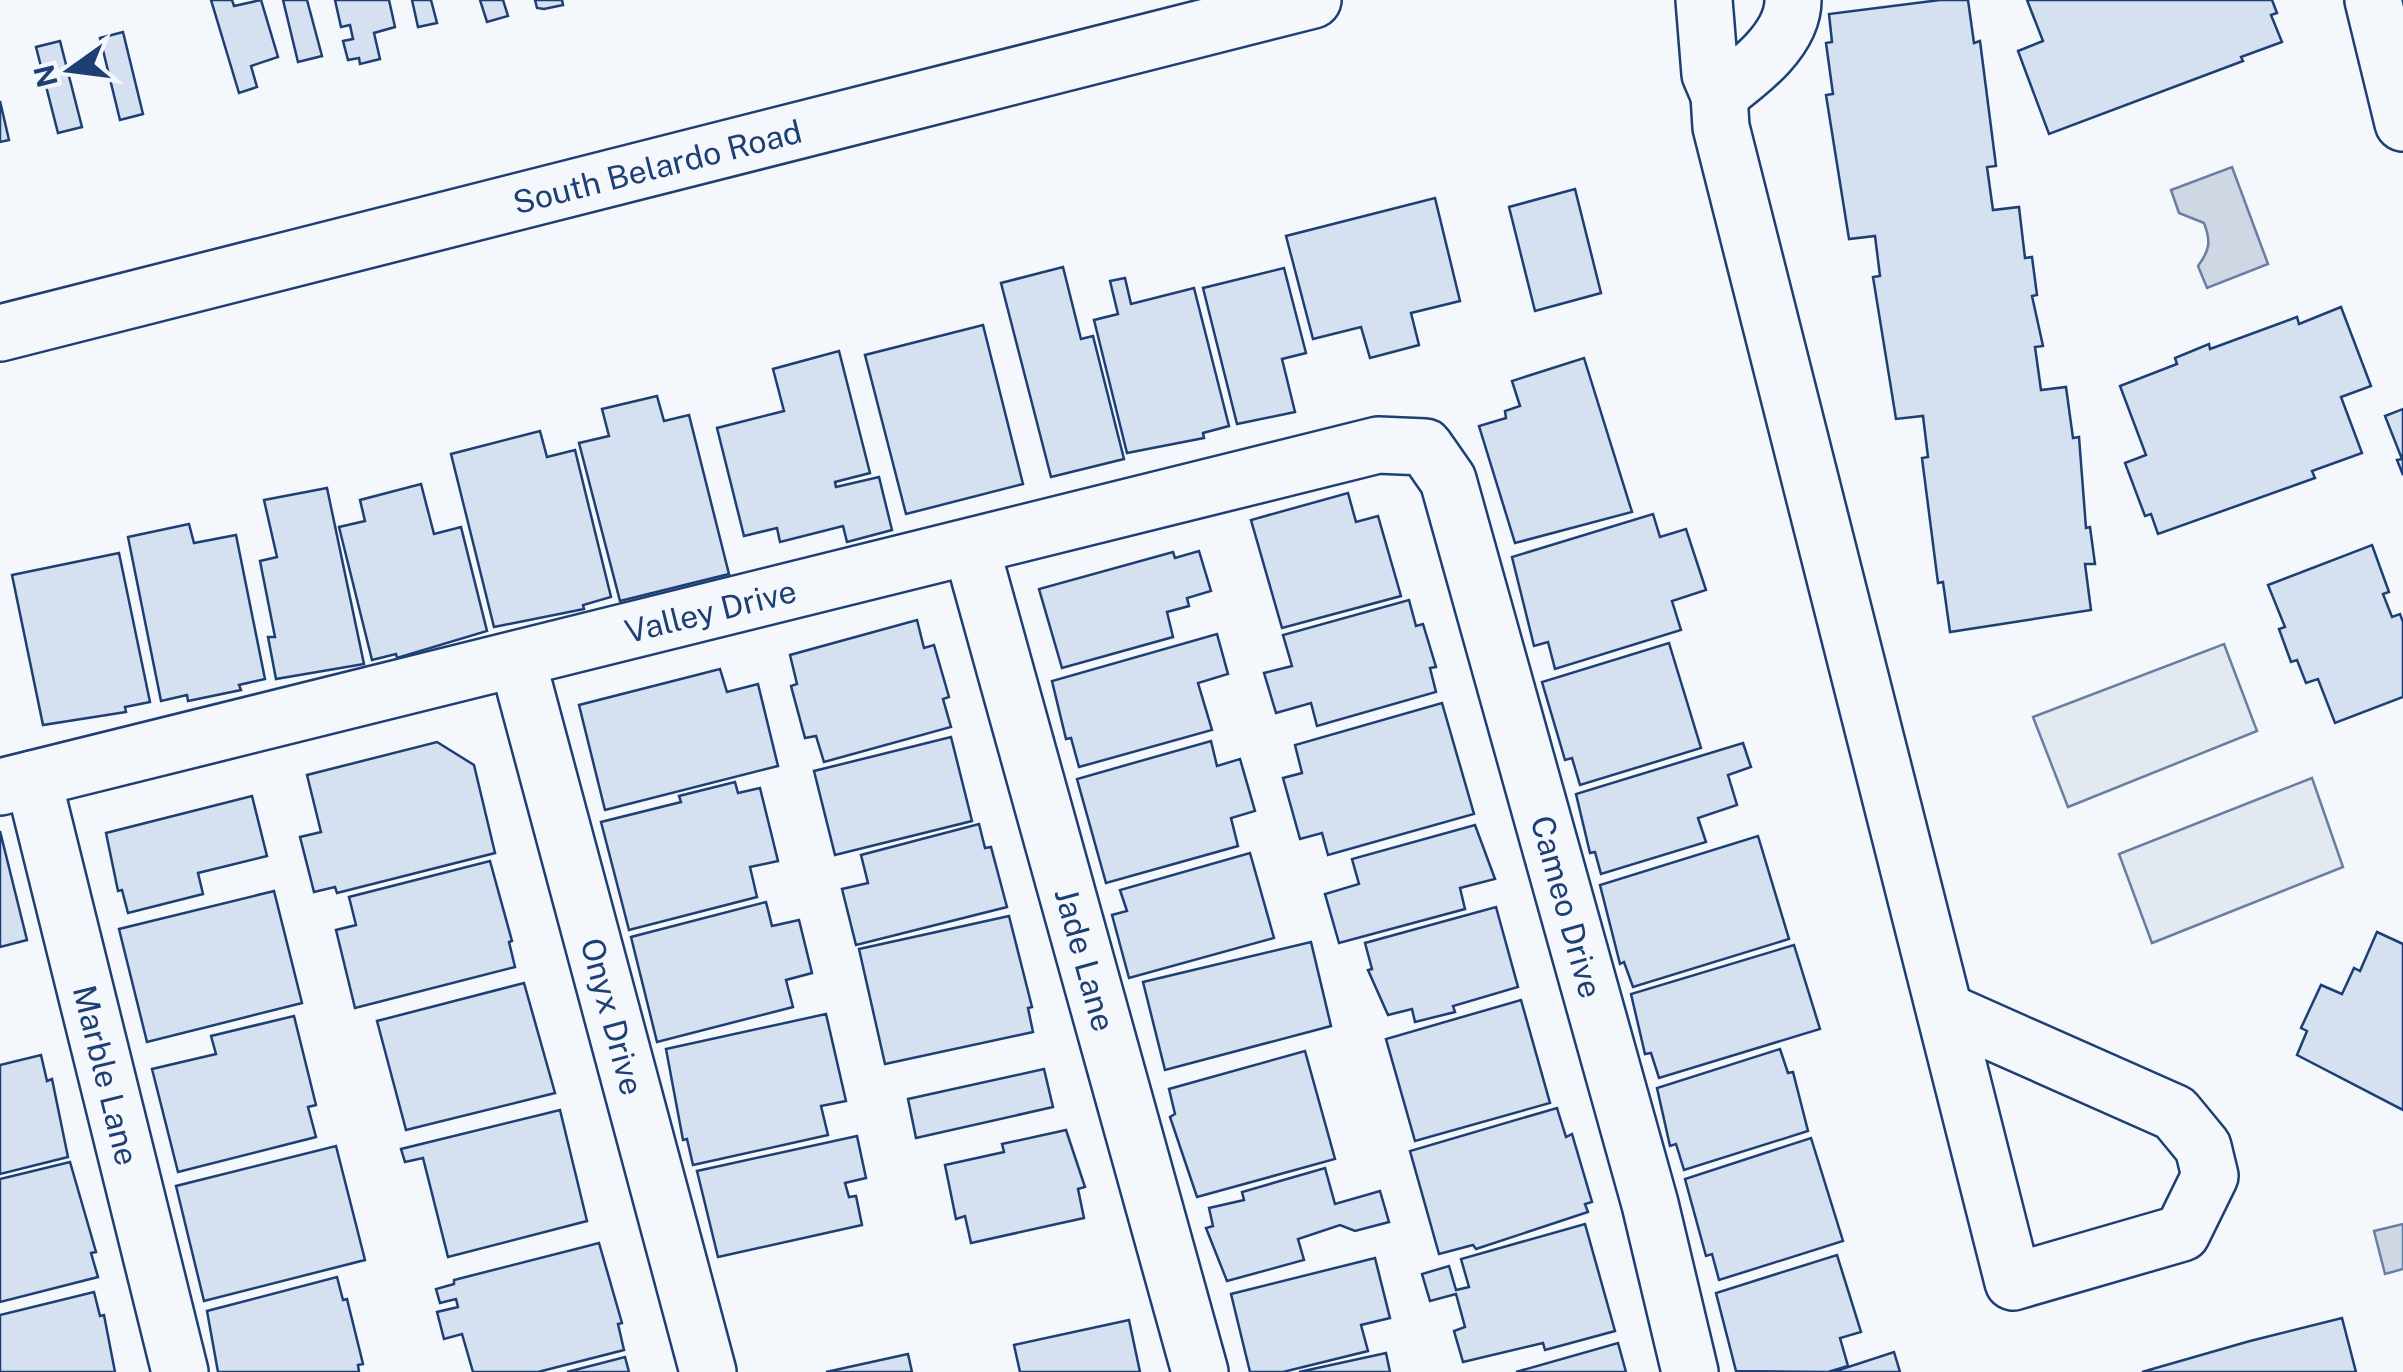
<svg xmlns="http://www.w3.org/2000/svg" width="2403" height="1372" viewBox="0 0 2403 1372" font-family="'Public Sans',sans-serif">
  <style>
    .green { fill: #e3e9f0; stroke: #687fa3; stroke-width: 2.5 }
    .water { fill: #cfd7e4; stroke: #687fa3; stroke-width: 2.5 }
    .building { fill: #d5e0f0; stroke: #1d3f73; stroke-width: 2.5 }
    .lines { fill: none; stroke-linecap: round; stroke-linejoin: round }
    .minor-casing { stroke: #1d3f73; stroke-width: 60 }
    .minor { stroke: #f4f7fb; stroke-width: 55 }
    .labels { text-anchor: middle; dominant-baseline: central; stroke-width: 8; stroke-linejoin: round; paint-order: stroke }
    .street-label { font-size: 32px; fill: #1d3f73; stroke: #f4f7fb }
  </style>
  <rect width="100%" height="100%" fill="#f4f7fb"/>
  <g class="green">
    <path d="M2224,644L2257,731L2068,807L2033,717Z"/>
    <path d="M2312,778L2343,867L2152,943L2119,854Z"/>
  </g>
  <g class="water">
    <path d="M2232,167L2268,264L2207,288L2198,266C2210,250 2211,241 2204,223L2179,213L2171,190Z"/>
    <path d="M2403,1224V1269L2385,1274L2374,1231Z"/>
  </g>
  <g class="building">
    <path d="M211,0H232L234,6L261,0L278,57L251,66L257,87L239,93Z"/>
    <path d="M283,0H307L322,56L298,62Z"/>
    <path d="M335,0H389L395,27L374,33L380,59L360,64L359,58L348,60L343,41L353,39L350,25L341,27Z"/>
    <path d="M412,0H431L437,23L418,27Z"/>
    <path d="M480,0H503L508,16L487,22Z"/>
    <path d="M535,0H562L563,5L544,9L537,8Z"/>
    <path d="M1940,0H1968L1974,43L1980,41L1996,166L1987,167L1993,210L2019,207L2025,258L2032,257L2037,295L2032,296L2043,346L2035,347L2041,390L2066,387L2073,438L2079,437L2086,528L2090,527L2095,564H2085L2091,610L1950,632L1943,582L1938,583L1922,458L1928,457L1923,416L1896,419L1873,277L1880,276L1875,236L1849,239L1826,95L1833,94L1826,43L1832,42L1829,14Z"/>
    <path d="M2027,0H2272L2277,13L2271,15L2282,42L2241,57L2243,61L2049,134L2018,51L2043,41Z"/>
    <path d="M123,32L143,114L120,120L100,38Z"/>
    <path d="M60,41L82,127L58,133L36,47Z"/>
    <path d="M0,101L9,140L0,142Z"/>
    <path d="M1575,189L1601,293L1535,311L1509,207Z"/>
    <path d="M1435,198L1460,301L1411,313L1419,345L1370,358L1361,327L1313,339L1286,236Z"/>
    <path d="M1063,267L1081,339L1093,336L1124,459L1051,477L1001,283Z"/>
    <path d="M1284,268L1306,353L1282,359L1295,412L1237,424L1203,288Z"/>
    <path d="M1125,278L1131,304L1194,288L1229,426L1203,433L1204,438L1127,453L1094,320L1118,314L1110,281Z"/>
    <path d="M2341,307L2371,386L2341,397L2362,453L2312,471L2315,478L2158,534L2151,514L2145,516L2125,463L2146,455L2120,386L2177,364L2175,358L2209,344L2210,349L2297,317L2299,324Z"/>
    <path d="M983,325L1023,484L906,514L865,355Z"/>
    <path d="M839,351L870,473L835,482L836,487L879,477L892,530L847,542L843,526L780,542L777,528L744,536L717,428L784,411L773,369Z"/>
    <path d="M1584,358L1632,512L1515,543L1479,426L1506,418L1505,411L1520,406L1512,381Z"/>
    <path d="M657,396L664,421L689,415L729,574L620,601L579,443L609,436L602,409Z"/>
    <path d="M2403,409V475L2397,460L2402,459L2385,416Z"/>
    <path d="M540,431L547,457L575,450L611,597L583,605L584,609L494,627L451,454Z"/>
    <path d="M421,484L434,534L461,527L487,631L397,658L396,654L372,660L339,527L365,521L360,500Z"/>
    <path d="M327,488L364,664L276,679L268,637H275L260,561L277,557L264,500Z"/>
    <path d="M1348,493L1356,522L1378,516L1401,596L1282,628L1251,520Z"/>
    <path d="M1653,514L1660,537L1686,529L1706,590L1672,601L1681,630L1555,669L1548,642L1534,646L1512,557Z"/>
    <path d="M189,524L194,543L236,535L265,679L239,685L241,690L188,701L187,695L161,701L128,537Z"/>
    <path d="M2372,545L2389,592L2383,594L2392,617L2400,614L2403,622V697L2335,723L2318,679L2306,683L2297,660L2291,662L2279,629L2285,627L2268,585Z"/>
    <path d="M1199,551L1211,591L1187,598L1189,606L1167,612L1173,637L1062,668L1039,589L1173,552L1175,558Z"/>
    <path d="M119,553L150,702L125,707L126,712L43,725L12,575Z"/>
    <path d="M1409,600L1416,626L1423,624L1436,667L1430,668L1436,692L1317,726L1311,703L1276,713L1264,673L1292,666L1283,635Z"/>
    <path d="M917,620L924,648L934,645L949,697L943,699L951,727L824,762L816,736L805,738L791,686L797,684L790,655Z"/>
    <path d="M1217,634L1228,674L1198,683L1212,730L1079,767L1071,738L1066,739L1052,681Z"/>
    <path d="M1669,643L1701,748L1580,785L1572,758L1565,760L1542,682Z"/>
    <path d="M720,669L727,692L758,684L778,766L605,810L579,705Z"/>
    <path d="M1442,703L1474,814L1328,855L1322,833L1300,839L1283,778L1302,773L1295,745Z"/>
    <path d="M951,737L972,821L835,855L814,771Z"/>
    <path d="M1211,741L1217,766L1240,759L1255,811L1231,818L1238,846L1106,883L1077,779Z"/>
    <path d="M437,742L474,765L495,853L337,893L335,887L314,892L300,837L321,832L307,775Z"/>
    <path d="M1743,743L1751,767L1728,775L1737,805L1698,818L1706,842L1601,874L1595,852L1590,853L1576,794Z"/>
    <path d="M735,782L738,793L760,788L778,861L750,867L757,897L629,930L601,822L681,802L679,796Z"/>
    <path d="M252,796L267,856L198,873L203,894L128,913L122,890L118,891L106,833Z"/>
    <path d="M979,824L985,848L991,847L1007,907L856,945L842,889L868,883L861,855Z"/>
    <path d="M1475,825L1495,879L1460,888L1465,909L1339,943L1325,894L1359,884L1352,859Z"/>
    <path d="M0,831L27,940L0,947Z"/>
    <path d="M1758,836L1789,939L1633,987L1624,962L1620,964L1600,885Z"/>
    <path d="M1250,853L1274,938L1129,978L1112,915L1127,911L1120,890Z"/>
    <path d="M490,861L512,941L509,942L515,967L355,1008L336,930L356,925L349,897Z"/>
    <path d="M274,891L302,1003L147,1042L119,929Z"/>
    <path d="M766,902L772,926L799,920L812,973L786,980L793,1007L657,1042L631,937Z"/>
    <path d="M1496,907L1518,987L1453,1006L1455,1012L1415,1022L1412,1009L1388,1015L1368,970L1372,969L1365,943Z"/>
    <path d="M1009,916L1032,1007L1028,1008L1033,1032L885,1064L859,949Z"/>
    <path d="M2377,932L2403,944V1110L2297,1055L2307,1031L2301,1028L2321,985L2342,994L2354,968L2360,971Z"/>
    <path d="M1311,942L1331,1026L1165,1070L1143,982Z"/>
    <path d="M1794,945L1820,1029L1659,1078L1651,1053L1645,1054L1631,994Z"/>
    <path d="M524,983L555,1093L406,1130L377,1021Z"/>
    <path d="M1521,1000L1550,1103L1415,1141L1386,1039Z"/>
    <path d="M826,1014L846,1101L821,1106L828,1135L693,1165L687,1139L683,1140L666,1049Z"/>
    <path d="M294,1016L316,1105L308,1107L316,1137L178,1172L152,1069L216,1054L211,1036Z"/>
    <path d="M1780,1049L1788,1073L1793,1072L1808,1131L1684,1170L1676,1144L1670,1146L1657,1088Z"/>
    <path d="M1305,1051L1335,1159L1197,1197L1170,1117L1175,1114L1169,1089Z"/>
    <path d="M41,1055L47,1081L52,1079L68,1157L0,1174V1065Z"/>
    <path d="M1044,1069L1053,1107L916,1138L908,1099Z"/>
    <path d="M1557,1108L1566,1137L1572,1134L1592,1202L1585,1204L1588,1212L1476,1249L1473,1245L1439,1254L1410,1151Z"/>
    <path d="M560,1110L587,1221L448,1257L423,1158L405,1162L401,1149Z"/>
    <path d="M1066,1130L1085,1187L1078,1189L1084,1218L971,1243L965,1216L956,1219L945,1165L1004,1152L1002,1144Z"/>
    <path d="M857,1136L866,1178L845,1183L849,1197L856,1196L862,1225L718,1257L697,1171Z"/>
    <path d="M1811,1138L1843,1241L1719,1280L1712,1254L1706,1256L1685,1179Z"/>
    <path d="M336,1146L365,1260L204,1301L176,1186Z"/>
    <path d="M70,1162L96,1252L91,1253L98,1277L0,1302V1179Z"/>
    <path d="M1325,1168L1335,1204L1380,1191L1389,1222L1355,1231L1340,1225L1298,1239L1304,1260L1227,1281L1206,1228L1213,1226L1209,1208L1244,1200L1242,1192Z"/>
    <path d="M1585,1224L1615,1331L1545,1350L1543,1343L1463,1362L1454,1331L1465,1327L1456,1294L1430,1301L1422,1274L1449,1266L1456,1290L1469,1287L1461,1259Z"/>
    <path d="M599,1243L622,1323L618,1324L624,1350L538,1372H473L462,1334L444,1339L437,1312L458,1307L456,1299L440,1303L436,1289L454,1284V1280Z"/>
    <path d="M1837,1255L1861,1332L1840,1338L1848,1366L1828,1372L1736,1371L1716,1293Z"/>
    <path d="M1375,1258L1390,1318L1361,1325L1368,1351L1283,1372H1250L1231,1294Z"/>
    <path d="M337,1277L343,1300L347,1299L363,1364L358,1365L359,1372H218L207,1311Z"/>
    <path d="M94,1292L100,1316L104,1315L115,1372H0V1315Z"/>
    <path d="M2342,1318L2356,1372H2142L2250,1341Z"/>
    <path d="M1129,1320L1140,1372H1020L1014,1345Z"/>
    <path d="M1618,1343L1626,1372H1516Z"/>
    <path d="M1894,1352L1900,1372H1833Z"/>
    <path d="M1386,1353L1390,1372H1299Z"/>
    <path d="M908,1354L912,1372H826Z"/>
    <path d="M625,1357L629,1372H567Z"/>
  </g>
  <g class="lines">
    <g class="minor-casing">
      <g id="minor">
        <path d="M1704,0L1710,74L1719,95C1748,73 1793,40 1793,0"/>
        <path d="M2373,0L2403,123"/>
        <path d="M1719,95L1721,127L2013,1282L2182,1233L2210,1176L2203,1147L2175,1113L1945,1011"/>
        <path id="s1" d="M0,333L1313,0"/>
        <path id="s2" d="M971,547L1200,1372"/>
        <path id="s3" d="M517,659L708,1372"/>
        <path id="s4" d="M33,779L180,1372"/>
        <path id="s5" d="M0,787L1378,445L1425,447L1448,480L1650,1204L1690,1372"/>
      </g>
    </g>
    <use href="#minor" class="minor"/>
  </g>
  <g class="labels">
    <g class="street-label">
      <text stroke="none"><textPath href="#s1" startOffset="678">South Belardo Road</textPath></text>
      <text stroke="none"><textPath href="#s5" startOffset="732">Valley Drive</textPath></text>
      <text stroke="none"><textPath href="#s5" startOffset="1950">Cameo Drive</textPath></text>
      <text stroke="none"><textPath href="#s2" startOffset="428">Jade Lane</textPath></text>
      <text stroke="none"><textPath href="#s3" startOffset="370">Onyx Drive</textPath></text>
      <text stroke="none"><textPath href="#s4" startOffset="305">Marble Lane</textPath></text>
    </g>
  </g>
  <g transform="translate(70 70) rotate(256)" stroke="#f4f7fb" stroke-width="8" paint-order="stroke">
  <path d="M0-8L18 38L0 25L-18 38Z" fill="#1d3f73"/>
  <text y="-15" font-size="28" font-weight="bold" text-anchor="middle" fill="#1d3f73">N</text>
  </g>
</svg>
